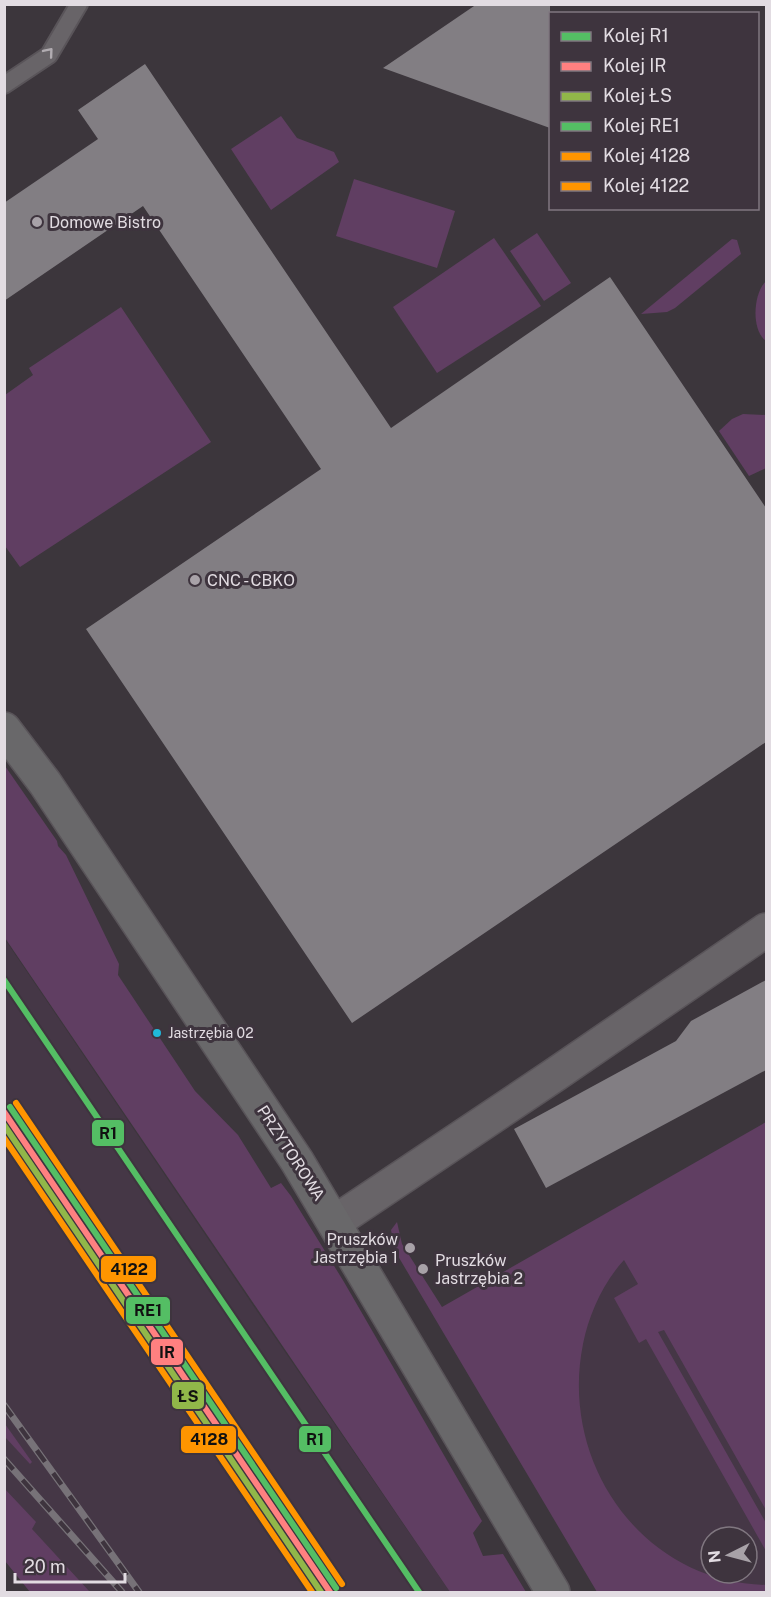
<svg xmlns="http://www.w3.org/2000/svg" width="771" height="1597" viewBox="0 0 771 1597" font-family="'Public Sans',sans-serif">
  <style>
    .built { fill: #453746; fill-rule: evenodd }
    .green { fill: #603e62 }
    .building { fill: #827e83 }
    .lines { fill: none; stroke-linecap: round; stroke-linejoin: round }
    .lane-casing { stroke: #595459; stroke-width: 20 }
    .street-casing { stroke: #595459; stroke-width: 36 }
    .secondary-casing { stroke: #595459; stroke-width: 36 }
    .lane { stroke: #686468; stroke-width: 16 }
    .street { stroke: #686468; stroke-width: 33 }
    .secondary { stroke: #69686a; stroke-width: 33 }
    .rail-casing { stroke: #777278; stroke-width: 7 }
    .rail { stroke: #3e343e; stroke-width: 4.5; stroke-dasharray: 14; stroke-linecap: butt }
    .rail-1-casing { stroke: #3e343e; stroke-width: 10 }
    .rail-2-casing { stroke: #3e343e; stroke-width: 10 }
    .rail-3-casing { stroke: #3e343e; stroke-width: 10 }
    .rail-4-casing { stroke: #3e343e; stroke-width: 10 }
    .rail-5-casing { stroke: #3e343e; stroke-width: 10 }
    .rail-6-casing { stroke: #3e343e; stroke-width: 10 }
    .rail-1 { stroke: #54be64; stroke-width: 6 }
    .rail-2 { stroke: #ff8080; stroke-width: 6 }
    .rail-3 { stroke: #91b749; stroke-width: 6 }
    .rail-4 { stroke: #54be64; stroke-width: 6 }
    .rail-5 { stroke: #ff9500; stroke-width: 6 }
    .rail-6 { stroke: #ff9500; stroke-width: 6 }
    .oneway { stroke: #b1acb1 }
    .poi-dot { fill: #a8a2a8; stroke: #3e343e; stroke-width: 2 }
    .bus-dot { fill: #20b9da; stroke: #3e343e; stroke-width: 2 }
    .labels { text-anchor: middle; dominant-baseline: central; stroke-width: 6; stroke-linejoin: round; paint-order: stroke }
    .bus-label { font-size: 14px; fill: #e2dce2; stroke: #3e343e; text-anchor: start }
    .poi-label { font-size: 16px; fill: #e2dce2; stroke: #3e343e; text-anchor: start }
    .street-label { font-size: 16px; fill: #e2dce2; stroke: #3e343e }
    .line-badge { stroke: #3e343e; stroke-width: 2 }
    .pale-badge-label { font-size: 16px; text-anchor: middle; font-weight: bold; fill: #111 }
  </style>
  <rect width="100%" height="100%" fill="#3c363c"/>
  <g class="built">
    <path d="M4,938L261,1317L450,1592H90L31,1529L35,1522L5,1489Z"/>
    <path d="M766,1122V1592H635L522,1356ZM711,1537H747V1573H711Z"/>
  </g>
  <g class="green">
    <path d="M281,116L297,138L334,152L339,162L271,210L231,149Z"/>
    <path d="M354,179L455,211L437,268L336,236Z"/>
    <path d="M537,233L571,283L544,301L510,251Z"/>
    <path d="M494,238L541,306L437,373L393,307Z"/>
    <path d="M732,239L737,240L741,254L675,308L667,312L641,314Z"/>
    <path d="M766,281V341C751,330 753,294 766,281Z"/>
    <path d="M121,307L211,442L20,567L5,546V395L33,375L29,368Z"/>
    <path d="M743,414L766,415V468L749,476L719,431L732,419Z"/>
    <path d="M5,766L57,841L58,846L66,855L119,964L118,975L195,1091L238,1135L271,1188L281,1183L291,1196L344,1282L482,1521L473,1533L483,1556L503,1554L526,1592H450L5,938Z"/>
    <path d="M766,1122V1510L664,1330L658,1332L766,1523V1551L646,1339L639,1343L614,1298L638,1284L624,1260C603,1283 589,1314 583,1344C559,1463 642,1582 766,1585V1592H597L395,1251L391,1230L397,1222L402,1244L442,1307Z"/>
    <path d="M5,1424L32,1462L30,1464L5,1437Z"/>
    <path d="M5,1489L36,1522L32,1529L90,1592H30L5,1561Z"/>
  </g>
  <g class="building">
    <path d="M477,4H550V128L383,68Z"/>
    <path d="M145,64L391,428L610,277L766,508V742L352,1023L86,629L321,469L143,206L4,301V203L98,139L78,110Z"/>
    <path d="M766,980V1070L546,1188L514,1129L676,1041L691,1021Z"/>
  </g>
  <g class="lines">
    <g class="lane-casing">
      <path id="lane" d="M4,85L49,55L79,4"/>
    </g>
    <g class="street-casing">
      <path id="street" d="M335,1222L556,1074L766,930"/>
    </g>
    <g class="secondary-casing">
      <path id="secondary" d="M4,729L45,783L297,1161L553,1592"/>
    </g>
    <use href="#lane" class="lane"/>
    <use href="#street" class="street"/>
    <use href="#secondary" class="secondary"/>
    <g class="rail-casing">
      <g id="rail">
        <path d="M4,1405L139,1592"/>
        <path d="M4,1459L122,1592"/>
      </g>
    </g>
    <use href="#rail" class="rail"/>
    <g class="rail-1-casing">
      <path id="rail-1" d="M4,980L419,1592"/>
    </g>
    <g class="rail-2-casing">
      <path id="rail-2" d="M4,1112L330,1592"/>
    </g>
    <g class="rail-3-casing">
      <path id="rail-3" d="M4,1125L321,1592"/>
    </g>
    <g class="rail-4-casing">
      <path id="rail-4" d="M10,1107L336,1588"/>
    </g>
    <g class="rail-5-casing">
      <path id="rail-5" d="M4,1138L312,1592"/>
    </g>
    <g class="rail-6-casing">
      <path id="rail-6" d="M16,1103L342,1584"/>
    </g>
    <use href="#rail-1" class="rail-1"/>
    <use href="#rail-2" class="rail-2"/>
    <use href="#rail-3" class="rail-3"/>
    <use href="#rail-4" class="rail-4"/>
    <use href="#rail-5" class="rail-5"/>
    <use href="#rail-6" class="rail-6"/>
  </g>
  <defs><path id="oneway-chevron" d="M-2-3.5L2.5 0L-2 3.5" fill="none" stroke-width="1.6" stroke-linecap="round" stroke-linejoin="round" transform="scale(1.5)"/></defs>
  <use class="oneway" href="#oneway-chevron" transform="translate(49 52) rotate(-50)"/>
  <g class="poi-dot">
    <circle cx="37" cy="222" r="6"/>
    <circle cx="195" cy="580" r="6"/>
    <circle cx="410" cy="1248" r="6"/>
    <circle cx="423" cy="1269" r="6"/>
  </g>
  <circle class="bus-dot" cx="157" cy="1033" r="5"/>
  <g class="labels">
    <g class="bus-label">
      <text x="168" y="1033">Jastrzębia 02</text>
    </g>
    <g class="poi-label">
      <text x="49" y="222">Domowe Bistro</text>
      <text x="207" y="580">CNC - CBKO</text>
      <text x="398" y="1239" text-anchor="end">Pruszków<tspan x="398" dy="18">Jastrzębia 1</tspan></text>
      <text x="435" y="1260">Pruszków<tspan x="435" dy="18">Jastrzębia 2</tspan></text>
    </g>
    <g class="street-label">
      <text transform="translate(291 1153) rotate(57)">PRZYTOROWA</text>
    </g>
  </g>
  <g class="line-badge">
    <rect x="91" y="1119" width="34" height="28" rx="6" fill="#54be64"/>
    <rect x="100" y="1255" width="57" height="28" rx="6" fill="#ff9500"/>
    <rect x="125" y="1296" width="46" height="29" rx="6" fill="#54be64"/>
    <rect x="150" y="1338" width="34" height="28" rx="6" fill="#ff8080"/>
    <rect x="171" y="1381" width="34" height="29" rx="6" fill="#91b749"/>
    <rect x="298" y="1425" width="34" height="28" rx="6" fill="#54be64"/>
    <rect x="180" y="1425" width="57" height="29" rx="6" fill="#ff9500"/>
  </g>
  <g class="pale-badge-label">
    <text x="108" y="1139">R1</text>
    <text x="129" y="1275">4122</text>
    <text x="148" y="1316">RE1</text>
    <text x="167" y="1358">IR</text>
    <text x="188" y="1402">ŁS</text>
    <text x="315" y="1445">R1</text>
    <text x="209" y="1445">4128</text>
  </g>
  <rect width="771" height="1597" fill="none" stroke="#e2dce2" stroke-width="12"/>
  <rect x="549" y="12" width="210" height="198" fill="#3e343e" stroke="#807780" stroke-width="1.5"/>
  <rect x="561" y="32" width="30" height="9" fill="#54be64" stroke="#807780" stroke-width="1.5"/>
  <text x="603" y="42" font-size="18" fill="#e2dce2">Kolej R1</text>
  <rect x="561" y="62" width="30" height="9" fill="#ff8080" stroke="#807780" stroke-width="1.5"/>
  <text x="603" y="72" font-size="18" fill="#e2dce2">Kolej IR</text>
  <rect x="561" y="92" width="30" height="9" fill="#91b749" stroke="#807780" stroke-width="1.5"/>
  <text x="603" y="102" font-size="18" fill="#e2dce2">Kolej ŁS</text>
  <rect x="561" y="122" width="30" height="9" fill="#54be64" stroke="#807780" stroke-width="1.5"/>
  <text x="603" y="132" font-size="18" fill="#e2dce2">Kolej RE1</text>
  <rect x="561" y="152" width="30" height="9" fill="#ff9500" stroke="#807780" stroke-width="1.5"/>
  <text x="603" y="162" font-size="18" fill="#e2dce2">Kolej 4128</text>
  <rect x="561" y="182" width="30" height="9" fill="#ff9500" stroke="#807780" stroke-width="1.5"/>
  <text x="603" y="192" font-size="18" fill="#e2dce2">Kolej 4122</text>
  <g transform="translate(729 1555) rotate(264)"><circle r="28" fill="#3e343e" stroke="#807780" stroke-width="1.5"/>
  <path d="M0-4.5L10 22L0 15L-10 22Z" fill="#a8a2a8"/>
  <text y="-9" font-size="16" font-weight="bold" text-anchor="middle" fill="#e2dce2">N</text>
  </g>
  <path d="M15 1573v9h110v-9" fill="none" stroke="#e2dce2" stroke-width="3"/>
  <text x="24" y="1573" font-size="18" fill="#e2dce2" stroke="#3e343e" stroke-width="4.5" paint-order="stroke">20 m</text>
</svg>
